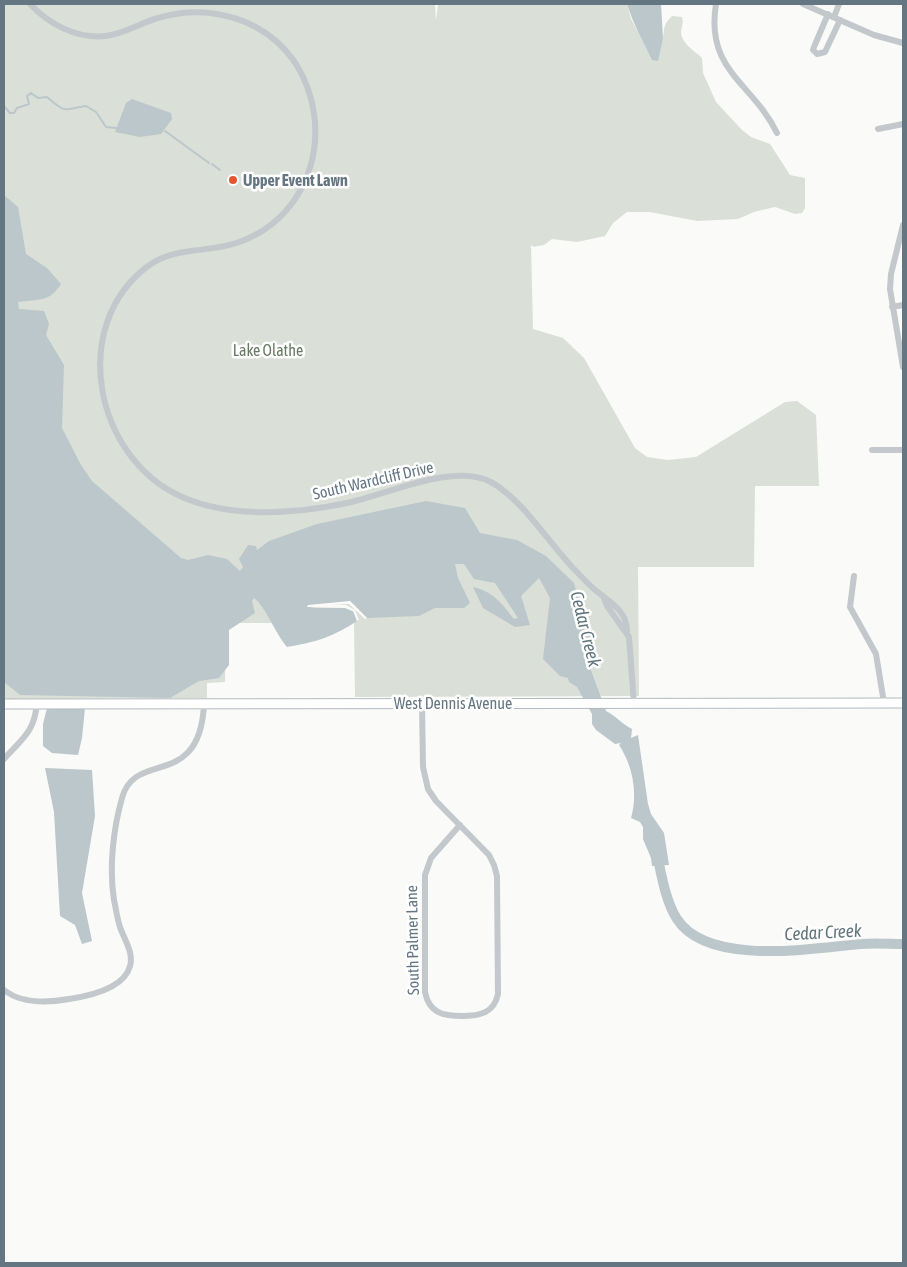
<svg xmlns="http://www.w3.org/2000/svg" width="907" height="1267" viewBox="0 0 907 1267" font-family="'Asap Condensed',sans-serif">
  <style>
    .green { fill: #dadfd7 }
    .water { fill: #bbc7cb }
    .pier { fill: #fafaf8 }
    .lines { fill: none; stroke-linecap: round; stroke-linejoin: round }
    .stream { stroke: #bbc7cb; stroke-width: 2 }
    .river { stroke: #bbc7cb; stroke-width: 10 }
    .secondary-casing { stroke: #b3babf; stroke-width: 11 }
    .street { stroke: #c3c8cc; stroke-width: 6 }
    .secondary { stroke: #fff; stroke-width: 9 }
    .poi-dot { fill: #e4572e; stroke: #fff; stroke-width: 2 }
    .labels { text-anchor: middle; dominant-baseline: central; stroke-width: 5; stroke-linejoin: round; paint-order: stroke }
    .poi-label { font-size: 16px; font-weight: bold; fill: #657683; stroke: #fff; text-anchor: start }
    .park-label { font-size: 16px; fill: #687a64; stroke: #fff }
    .street-label { font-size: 16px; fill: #657683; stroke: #fff }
    .water-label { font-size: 18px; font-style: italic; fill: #60757c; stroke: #fff }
  </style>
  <rect width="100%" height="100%" fill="#fafaf8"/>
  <path class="green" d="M4,4H435L436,21L438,4H627L631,19L652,59C655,53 659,47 662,41C666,29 661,27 672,16L682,17C684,24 681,27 681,33C682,44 695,51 702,58L703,73L716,102L742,130L751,137L770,144L790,175L805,178V208L802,213L795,214L775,207L754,212L738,219L697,221L650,212H627L613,223L605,236L577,242L552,239L544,245L534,247L531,245L533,329L563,338L584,358L635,448L647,457L668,460L696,457L785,402L797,401L816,415L819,486H755L754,567H638L639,696L355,697L354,623H226L225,682L207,683V698L4,699Z"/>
  <g class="water">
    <path d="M627,4H661L663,38L658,61L652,60C643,41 633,24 627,4Z"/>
    <path d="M132,99L171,113L172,119L161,134L140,137L115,132L126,103Z"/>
    <path d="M4,195L18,207L26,254L47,268L61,284C49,303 38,299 18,302L19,309L44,311L49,324L46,335L64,365L62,428L81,465L92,481L181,558L188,560L208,555L227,559L240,571L243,567L239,559L248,545L256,546L257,550L269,541L317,524L426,501L465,508L480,533L517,540L546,556L574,583L584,620L594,638L589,665L606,711C616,716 622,724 632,729L631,738L638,735L648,804L651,814L664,833L669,865L652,866L651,858L643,839V827L640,822L631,818C638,794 633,766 619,745L621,743L615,744L596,730L592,724V714L577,687L569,682L568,678L560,676L543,659L550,598L539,578L521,596L530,625L515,627L483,608L473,587C493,591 502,604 514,619L518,618L495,583L474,579L464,564H455L458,578L470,603L464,608H435L419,616L367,618L350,601L310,608H345L354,612L357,621C335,636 314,643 287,647C275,633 266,607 254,598L252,601L255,613L229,630V665L219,678L199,681L170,698L20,695L4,682Z"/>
    <path d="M47,708H85L82,738L78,755L52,753L43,746V724Z"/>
    <path d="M45,768L92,770L95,816L82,893L92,941L82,944L75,925L60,916L54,812Z"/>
  </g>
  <path class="pier" d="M350,601L367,618L365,619L349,604L332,605H346L355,610L359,620L357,621L353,611L345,608L307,607L308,605Z"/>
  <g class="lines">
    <g class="stream">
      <path d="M4,106L10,113H14L17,108L29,104L27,96L31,93L38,98L47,97C68,115 63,109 86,106L96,112L106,127L116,128"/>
      <path d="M165,131L209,163"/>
      <path d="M212,164L220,170"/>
    </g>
    <path class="river" d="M657,854C661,873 666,903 677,919C708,967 814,948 861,944C875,943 889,944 903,944"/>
    <g class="secondary-casing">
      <path id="secondary" d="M4,704L903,703"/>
    </g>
    <g class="street">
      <path d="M30,4C49,24 76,39 105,36C124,34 140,23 158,18C208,3 266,18 296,64C335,127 314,213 242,241C211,254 176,245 148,266C68,326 95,457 180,496C230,519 295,514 347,503C386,495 454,462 491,482C523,500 548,542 574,569C580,575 587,583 594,589C608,601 627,610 627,631"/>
      <path d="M716,4C705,71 753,83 777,133"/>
      <path d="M803,4L874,35L903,43"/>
      <path d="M828,14L814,47L813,50L817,54L825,52L840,20"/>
      <path d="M834,17L839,4"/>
      <path d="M878,129L903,124"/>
      <path d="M903,225L891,274L890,289L903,367"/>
      <path d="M892,307L903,305"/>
      <path d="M872,450H903"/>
      <path d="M854,576L850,607L876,654L884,703"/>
      <path d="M603,596L607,606L629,637L634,704"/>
      <path d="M422,704L423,767L428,789L436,801L489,855L494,865L497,876L498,994C494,1013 480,1016 462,1016C443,1016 429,1013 425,992V875L431,858L460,825"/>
      <path d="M4,759C22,739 35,732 37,702"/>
      <path d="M4,990C22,1004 47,1003 69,999C89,996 124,989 130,966C134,953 124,939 120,927C117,918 116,909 114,900C109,868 113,830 122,798C135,749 200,791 204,704"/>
    </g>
    <use href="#secondary" class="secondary"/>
  </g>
  <circle class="poi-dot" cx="233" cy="180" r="5"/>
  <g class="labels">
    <g class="poi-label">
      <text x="243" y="180">Upper Event Lawn</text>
    </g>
    <g class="park-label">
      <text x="268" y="350">Lake Olathe</text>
    </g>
    <g class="street-label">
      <text transform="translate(373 480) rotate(-13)">South Wardcliff Drive</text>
      <text x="453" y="703">West Dennis Avenue</text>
      <text transform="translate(412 940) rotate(-91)">South Palmer Lane</text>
    </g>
    <g class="water-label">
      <text transform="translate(586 629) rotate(76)">Cedar Creek</text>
      <text transform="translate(823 932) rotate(-3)">Cedar Creek</text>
    </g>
  </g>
  <rect width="907" height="1267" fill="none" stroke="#657683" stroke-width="10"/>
</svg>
